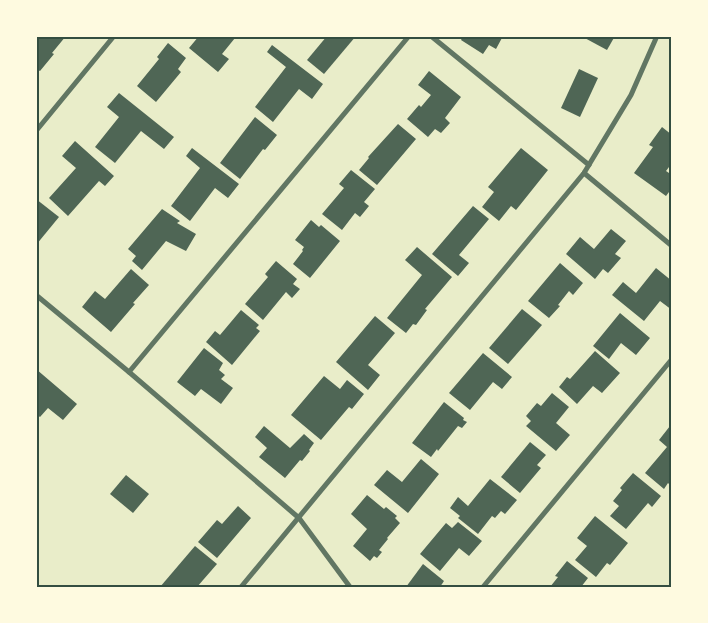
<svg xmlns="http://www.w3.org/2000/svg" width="708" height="623" viewBox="0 0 708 623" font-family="'Archivo Narrow',sans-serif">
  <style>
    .building { fill: #4f6655 }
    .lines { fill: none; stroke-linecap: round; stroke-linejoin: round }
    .minor { stroke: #617663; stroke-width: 5 }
    .neatline { fill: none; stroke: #344e41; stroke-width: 2 }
  </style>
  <rect width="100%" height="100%" fill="#e9edc9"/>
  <g class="building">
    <path d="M36,36H66L52,53L54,54L40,71L38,70L36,72Z"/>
    <path d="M199,36H233L235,38L222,54L229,59L218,72L189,48Z"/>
    <path d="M327,36H356L324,74L307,60Z"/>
    <path d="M463,36H503L496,49L489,45L483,54L461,40Z"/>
    <path d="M581,36H615L607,50Z"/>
    <path d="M168,43L186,58L178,69L181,72L156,102L137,86L159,59L157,57Z"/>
    <path d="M272,45L323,84L312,99L299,89L273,122L255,107L286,67L267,52Z"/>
    <path d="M579,69L598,78L580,117L561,108Z"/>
    <path d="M429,71L461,97L445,118L450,123L441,133L435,129L428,137L407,119L419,105L421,107L431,95L418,85Z"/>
    <path d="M119,93L174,137L164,149L141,131L115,163L95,147L119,117L107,107Z"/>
    <path d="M255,117L277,135L265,150L263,149L240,179L220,163Z"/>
    <path d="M398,124L416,139L377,185L359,170L369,158L368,157Z"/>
    <path d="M662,127L672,135V163L666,171L672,175V188L666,196L634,173L653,147L649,145Z"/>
    <path d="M75,141L114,176L105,186L99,181L68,216L49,198L76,168L62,156Z"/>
    <path d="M192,148L239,184L228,198L215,188L190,221L171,206L200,168L186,156Z"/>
    <path d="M521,148L548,170L516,210L511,206L499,221L482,207L494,192L488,187Z"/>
    <path d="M351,170L375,189L364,202L369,206L360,217L355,213L342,230L322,214L344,188L339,184Z"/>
    <path d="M36,199L59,217L36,245Z"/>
    <path d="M473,206L489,219L459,255L469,263L458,276L432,254Z"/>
    <path d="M162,209L180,221L177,223L196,234L186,251L166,241L142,270L132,261L136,256L128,249Z"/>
    <path d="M311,220L319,227L321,225L340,241L310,278L293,264L303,251L302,250L304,247L295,240Z"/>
    <path d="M611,229L626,241L615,254L621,258L608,273L603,269L595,279L566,254L580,237L594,249Z"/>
    <path d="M417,247L452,277L425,309L427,310L416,325L413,324L406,333L387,318L422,275L405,260Z"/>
    <path d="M276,261L297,279L293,284L300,289L292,298L286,292L263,320L245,304L268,277L265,274Z"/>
    <path d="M560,263L583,283L573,295L569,291L558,305L560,306L549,318L528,301Z"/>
    <path d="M656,268L672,281V310L660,301L644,321L612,295L623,282L636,293Z"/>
    <path d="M131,269L149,285L133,303L135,304L111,332L82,307L95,291L105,299Z"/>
    <path d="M522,309L542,325L508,364L489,348Z"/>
    <path d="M241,310L259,325L256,328L260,331L232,365L206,342L215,331L220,335Z"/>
    <path d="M620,313L650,338L636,355L621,343L609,359L593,346Z"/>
    <path d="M375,316L395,333L368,365L380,375L368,390L336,362Z"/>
    <path d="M204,348L223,363L219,370L225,375L221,379L233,388L221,404L201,389L195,396L177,382Z"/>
    <path d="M595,351L620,373L602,393L593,386L577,404L559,387L567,377L570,379Z"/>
    <path d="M483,353L512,377L502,389L493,382L470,410L449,393Z"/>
    <path d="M36,369L77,404L63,420L48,408L40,417L36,414Z"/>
    <path d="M324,376L340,389L347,380L364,394L352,409L349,407L321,440L291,415Z"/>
    <path d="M552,393L569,407L556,423L570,435L556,451L526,426L531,421L526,416L537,403L541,406Z"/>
    <path d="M444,402L464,418L463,420L467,422L462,428L458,426L438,451L437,449L431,457L412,443Z"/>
    <path d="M264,426L290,448L304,434L314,443L309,450L310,451L302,461L300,460L285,478L259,457L267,448L255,437Z"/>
    <path d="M670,426L672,427V487L668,483L664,489L645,473L667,447L659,440Z"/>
    <path d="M530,442L546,455L537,465L541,468L520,493L501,477Z"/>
    <path d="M421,459L439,474L408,513L374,485L387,470L402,482Z"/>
    <path d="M633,473L661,496L652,507L648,503L626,529L610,516L619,506L613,501L622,490L620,488Z"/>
    <path d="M126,475L149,494L133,513L110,494Z"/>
    <path d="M490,479L517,500L505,514L501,511L495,518L492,516L478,534L458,518L460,516L450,508L458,497L468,506Z"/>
    <path d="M367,495L384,509L386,507L397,516L395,518L400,523L387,538L388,539L379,550L382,552L377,558L374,556L370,561L353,546L367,529L351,514Z"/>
    <path d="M238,506L251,518L217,558L198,542L217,520L222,524Z"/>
    <path d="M595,516L628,543L610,565L607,563L596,577L575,560L587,546L577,538Z"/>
    <path d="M458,522L482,541L469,556L459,548L440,571L420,554L446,523L452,528Z"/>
    <path d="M195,546L217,564L197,587H160Z"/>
    <path d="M567,561L588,578L581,587H550L558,577L555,576Z"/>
    <path d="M423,564L444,581L440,587H406Z"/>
  </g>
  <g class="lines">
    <g class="minor">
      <path d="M431,36L589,165"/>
      <path d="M36,131L114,36"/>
      <path d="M584,173L672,246"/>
      <path d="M36,295L129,372L299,518L350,587"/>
      <path d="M129,372L409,36"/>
      <path d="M241,587L584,173L631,95L657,36"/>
      <path d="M483,587L672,359"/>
    </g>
  </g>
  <rect width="708" height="623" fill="none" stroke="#fefae0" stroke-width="75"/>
  <rect x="38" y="38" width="632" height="548" class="neatline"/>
</svg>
